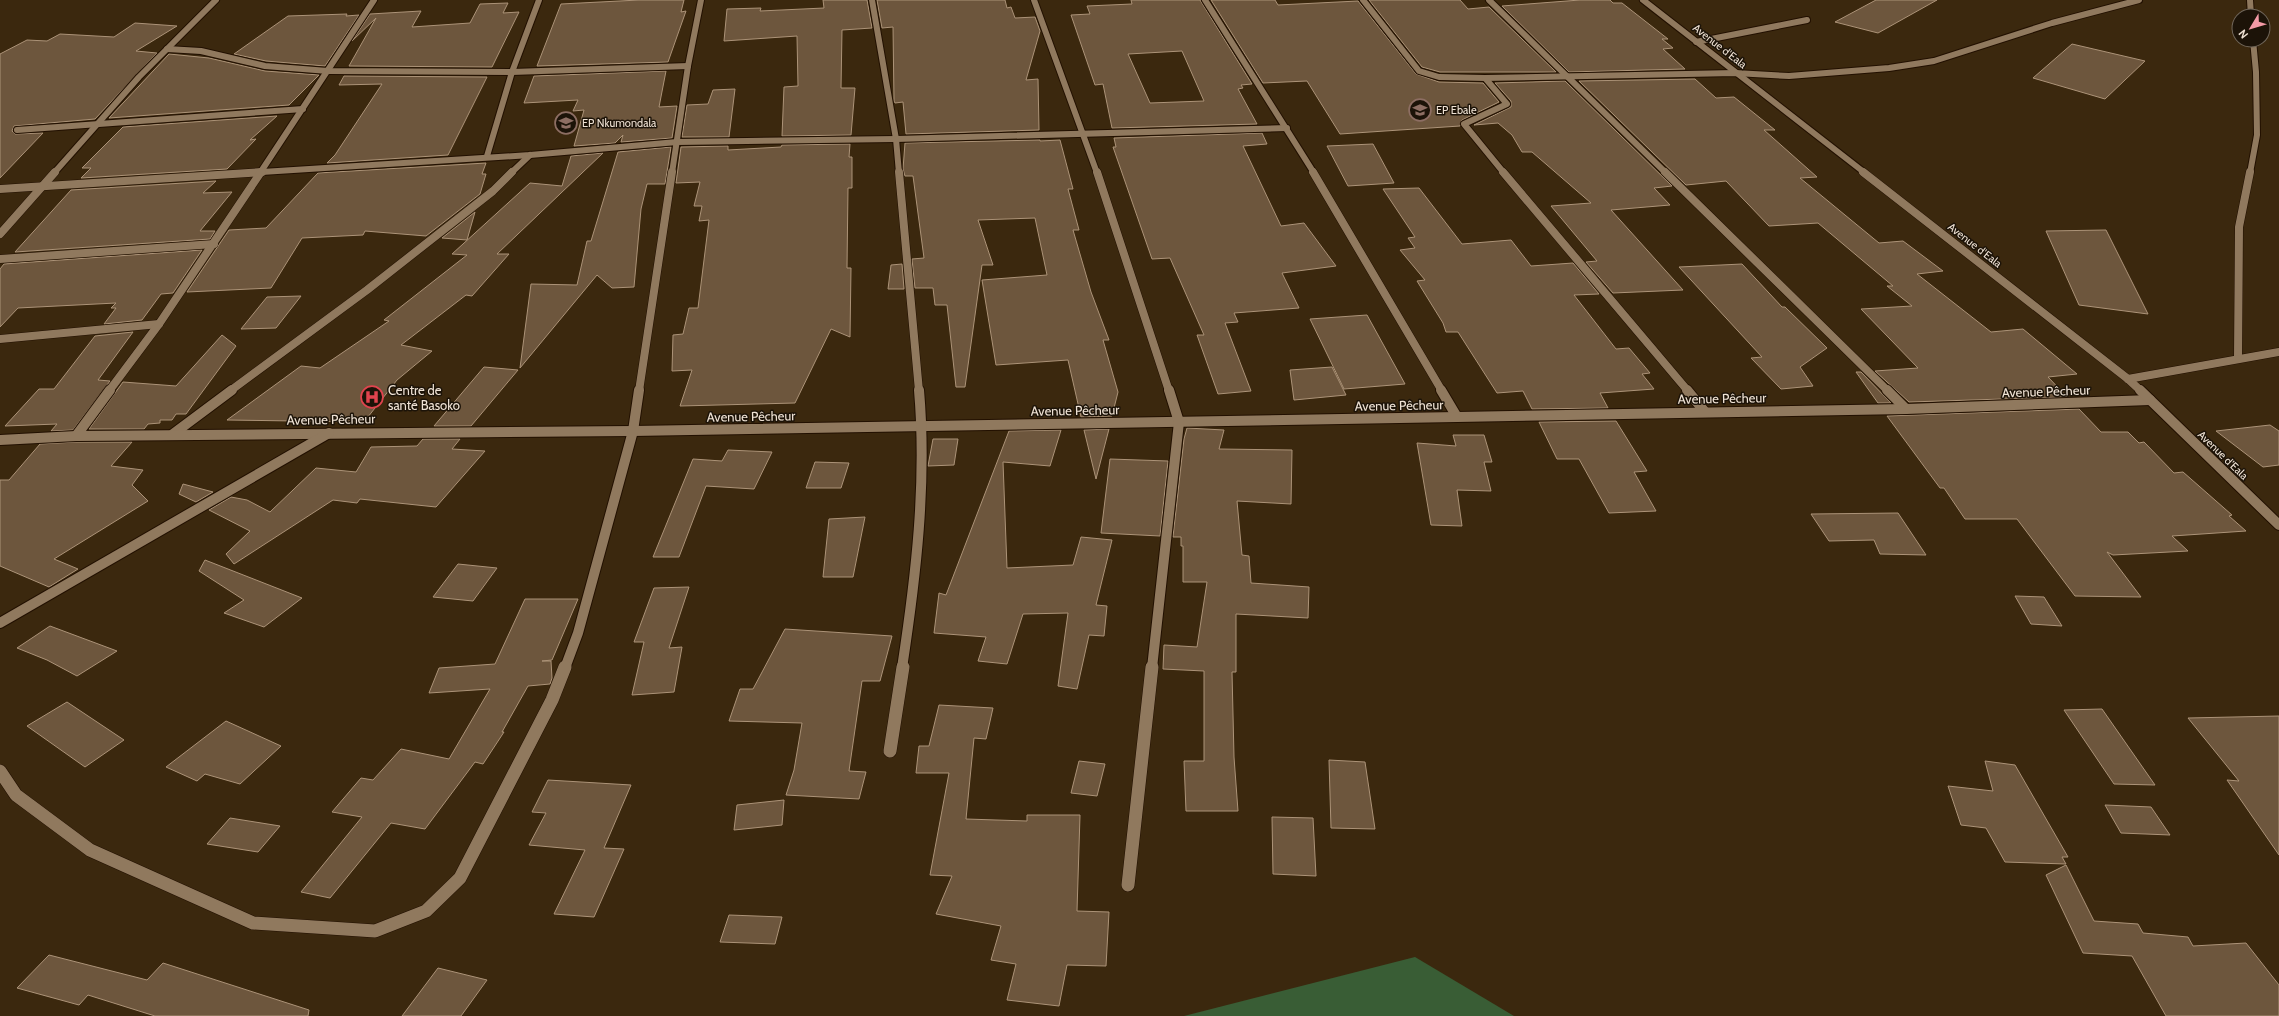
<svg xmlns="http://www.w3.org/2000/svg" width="2279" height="1016" viewBox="0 0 2279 1016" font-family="Cabin,sans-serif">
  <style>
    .green { fill: #395d35 }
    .building { fill: #6d563d; stroke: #ac9378; fill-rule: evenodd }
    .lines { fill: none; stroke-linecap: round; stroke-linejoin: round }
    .lane-casing { stroke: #221000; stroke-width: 8 }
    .street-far3-casing { stroke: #221000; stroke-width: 8 }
    .street-far2-casing { stroke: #221000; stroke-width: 9 }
    .street-far1-casing { stroke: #221000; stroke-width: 12 }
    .street-casing { stroke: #221000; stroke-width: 14 }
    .secondary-far2-casing { stroke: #221000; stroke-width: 8 }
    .secondary-far1-casing { stroke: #221000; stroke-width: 9 }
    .secondary-casing { stroke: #221000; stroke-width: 12 }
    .lane { stroke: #90795e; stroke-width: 6 }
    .street-far3 { stroke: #90795e; stroke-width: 6 }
    .street-far2 { stroke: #90795e; stroke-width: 8 }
    .street-far1 { stroke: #90795e; stroke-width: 10 }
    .street { stroke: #90795e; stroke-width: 13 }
    .secondary-far2 { stroke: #90795e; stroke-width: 6 }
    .secondary-far1 { stroke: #90795e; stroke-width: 8 }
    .secondary { stroke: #90795e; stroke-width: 10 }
    .labels { text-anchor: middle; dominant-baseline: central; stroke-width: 3; stroke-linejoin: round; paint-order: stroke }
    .far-street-label { font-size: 11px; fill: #efe2d4; stroke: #1c1308 }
    .far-poi-label { font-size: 11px; fill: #efe2d4; stroke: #1c1308; text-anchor: start }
    .poi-label { font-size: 13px; fill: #efe2d4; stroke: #1c1308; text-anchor: start }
    .street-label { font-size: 13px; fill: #efe2d4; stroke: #1c1308 }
  </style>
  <rect width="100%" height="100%" fill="#3b280e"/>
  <path class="green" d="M1415,957L1514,1016H1184Z"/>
  <g class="building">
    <path d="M639,0H684L681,12L686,11L668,62L537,66L561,4Z"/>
    <path d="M823,0H867L872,28L842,30L841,88H855L851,135L782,136L784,87L798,86L797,36L724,41L727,9L761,8L760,11L824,8Z"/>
    <path d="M877,0H1005L1007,8L1011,7L1015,18L1035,17L1040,31L1026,80L1038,79L1039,130L906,134L903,102L895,103L894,101L893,27L882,28Z"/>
    <path d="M1131,0H1200L1252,84L1241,85L1243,88L1238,89L1257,124L1112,128L1103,84L1095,85L1071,15L1090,14L1087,6L1132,4ZM1182,51L1204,101L1150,103L1128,54Z"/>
    <path d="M1211,0H1275L1278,5L1358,1L1416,74L1439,82L1483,83L1499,102L1462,120L1460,126L1340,134L1307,81L1263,83Z"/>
    <path d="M1369,0H1460L1468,9L1489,7L1556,72H1440L1422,67Z"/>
    <path d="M1580,0H1610L1613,3H1622L1668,39H1662L1673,48L1663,49L1685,69L1569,72L1502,6Z"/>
    <path d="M1876,0H1937L1878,33L1835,22Z"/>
    <path d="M508,3L503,13L519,12L492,67L349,66L376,18L352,41L370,14L421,11L412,27L470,23L480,4Z"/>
    <path d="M347,14L346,16L359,15L325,66L266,61L234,54L288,16Z"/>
    <path d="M135,23L177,26L136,51L157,53L95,119L14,126L12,131L15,134L43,133L0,178V54L27,40L47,41L60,34L114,37Z"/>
    <path d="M2072,44L2145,61L2105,99L2033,78Z"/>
    <path d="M169,54L209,58L265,71L319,75L289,105L109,118Z"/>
    <path d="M666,71L659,107L677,106L672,138L621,142L623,135L615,143L574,146L584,110L573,111L578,100L524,103L534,76Z"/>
    <path d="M344,76L487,77L448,155L327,163L335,155L382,84L339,85Z"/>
    <path d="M1695,79L1716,98L1734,97L1775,130H1764L1817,177L1800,178L1879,243L1903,241L1943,271L1917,274L1991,332L2023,329L2077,374L2048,377L2067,397L1909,402L1875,371L1918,368L1861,309L1912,306L1887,286H1893L1818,223L1769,226L1726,181L1686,185L1579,81Z"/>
    <path d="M1565,81L1672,186L1654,188L1670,205L1611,210L1683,290L1613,293L1586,262L1597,261L1551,206L1591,203L1532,152H1522L1512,135L1498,123L1474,125L1511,107V101L1495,83Z"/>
    <path d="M735,89L729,137H682L687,105L708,104L713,90Z"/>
    <path d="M277,116L250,140L256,139L227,169L81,178L91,168H82L123,127Z"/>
    <path d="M1262,133L1267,144L1243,146L1281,226L1304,223L1336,266L1282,273L1299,308L1234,313L1238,322L1225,323L1251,391L1218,394L1197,335H1204L1170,258L1152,259L1113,147H1116L1114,138Z"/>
    <path d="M1040,140V141L1060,140L1073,189H1068L1079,230H1073L1091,292L1109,340H1103L1118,392L1112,416L1081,417L1068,360L996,365L982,280L1047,275L1035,218L978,220L993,265H982L965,387H956L947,305H935L933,288H915L912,259L924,258L913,176H905L903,169L905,143Z"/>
    <path d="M850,144L849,157H852V188H848L847,268H851L850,337L831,329L795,403L680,406L692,370L672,371L673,335L683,334L689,308H698L709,220L699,221L702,206H694L700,182L676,183L681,147L728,146V150L781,147L782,145Z"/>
    <path d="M1373,144L1394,183L1348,186L1327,146Z"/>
    <path d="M671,147L665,184H647L641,209L634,287L612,288L597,275L520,368L531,284L577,285L587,241H591L618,152Z"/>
    <path d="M603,153L497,254H509L472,296L466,295L401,345L432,351L397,380L364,422L227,420L301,366L320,368L389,321L384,320L467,255L452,254L530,183L562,186L571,156Z"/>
    <path d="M486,163L482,174H486L480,194L426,236L365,231L363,235L302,238L271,288L187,292L229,230L266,228L318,173Z"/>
    <path d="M216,181L203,193L232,192L200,231H215L210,239L15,252L71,190Z"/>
    <path d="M1419,188L1462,244L1511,240L1531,266L1573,263L1599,294L1574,295L1616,349L1629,348L1650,373L1642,374L1654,389L1600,393L1608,408L1532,409L1523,391L1497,393L1458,332H1446L1443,323L1417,281L1425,280L1400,250L1415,248L1408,238L1415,237L1383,189Z"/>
    <path d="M475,212L467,240L442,238Z"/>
    <path d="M2106,230L2148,314L2079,305L2046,231Z"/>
    <path d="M202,250L173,293L161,294L142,320L104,324L116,308H111L116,303L18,308L0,327V269L4,264Z"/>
    <path d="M902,264L904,289H888L891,265Z"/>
    <path d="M1742,264L1782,307H1785L1827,348L1800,367L1813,386L1781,389L1751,358L1762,357L1679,267Z"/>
    <path d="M301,296L276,328L241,329L267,297Z"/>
    <path d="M1367,315L1405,384L1344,389L1310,319Z"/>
    <path d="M133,332L98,380L110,381L73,430L51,431L57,424L5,426L39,389H54L95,336Z"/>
    <path d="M222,335L236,346L186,414H176L172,420H160V423L148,424L144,429H89L123,382L176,386Z"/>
    <path d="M484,367L518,370L471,426H434Z"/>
    <path d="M1332,367L1346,395L1294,400L1290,370Z"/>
    <path d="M1856,372H1861L1891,403H1878Z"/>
    <path d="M2079,409L2101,432H2128L2139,443L2144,442L2174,473L2183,472L2232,515L2229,516L2246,531L2172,536L2188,551L2113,555L2107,552L2141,597L2075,596L2017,519H1965L1944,488H1940L1887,416Z"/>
    <path d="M1616,421L1647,471L1634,472L1656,511L1609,513L1579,459H1557L1539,422Z"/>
    <path d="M2270,425L2279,431V465L2263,467L2216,431Z"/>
    <path d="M1187,428L1224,430L1219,449L1292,450L1291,504L1237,501L1242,555L1249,556L1251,583L1309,587L1308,618L1236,614V672H1232L1234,757L1238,811H1186L1184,761H1204V671L1163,669L1164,645L1197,647L1207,582H1183V546H1181V537H1173L1184,439Z"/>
    <path d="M1109,429L1096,479L1084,430Z"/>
    <path d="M1061,430L1050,466L1003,462L1007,568L1073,565L1081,537L1112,540L1096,605L1107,606L1104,636L1089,635L1077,689L1058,686L1068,613L1023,614L1007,664L978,661L986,637L934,633L939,593L946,595L1009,431Z"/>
    <path d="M1453,435H1484L1492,462H1484L1491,491L1457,490L1462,526L1431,525L1417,443L1456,446Z"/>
    <path d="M423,439H460L452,449L485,451L436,507L360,499L357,503L333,500L234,564L226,554L250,531L209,510L231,497L247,500L270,512L316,468L356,472L371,447L417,446Z"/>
    <path d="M933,439H958L954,465L928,466Z"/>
    <path d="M76,442H132L111,466L143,470L132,485L148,501L54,559L78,569L49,587L0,566V480H9L40,444Z"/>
    <path d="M728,450L772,452L754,489L706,486L679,557H653L693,459L722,461Z"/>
    <path d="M1110,459L1168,461L1160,536L1101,533Z"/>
    <path d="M815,462L849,463L841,488H806Z"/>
    <path d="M183,484L213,492L196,502L179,494Z"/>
    <path d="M1898,513L1926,555L1880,554L1874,540L1829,541L1811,514Z"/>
    <path d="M865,517L853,577H823L829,519Z"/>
    <path d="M205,560L302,598L264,627L224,613L244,600L199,571Z"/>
    <path d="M458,564L497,568L473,601L433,597Z"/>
    <path d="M689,587L669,648L682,647L674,692L632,695L644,642H634L654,588Z"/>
    <path d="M2015,596L2044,597L2062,626L2031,624Z"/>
    <path d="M525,599H578L552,660L542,661H551L552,678L550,684L528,686L502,732H504L483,764L475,762L425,829L391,823L330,898L301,892L362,817L332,812L361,778L373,780L401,749L449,759L490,689L429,693L439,668L495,664Z"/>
    <path d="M50,626L117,651L77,676L47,660L17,648Z"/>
    <path d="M785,629L892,636L880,681H862L849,771L866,772L859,799L786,795L794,770L802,723L729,721L740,689H753Z"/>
    <path d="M67,702L124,740L85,767L27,726Z"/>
    <path d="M939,705L993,708L986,739L974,738L966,819L1027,821V815H1080L1077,911L1109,912L1106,966L1067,965L1059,1006L1007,1000L1016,964L991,960L1001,926L936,914L952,876L930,875L949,773H916L919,746H929Z"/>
    <path d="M2102,709L2155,785L2114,784L2064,710Z"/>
    <path d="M2279,716V855L2227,780L2239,781L2188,718Z"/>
    <path d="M226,721L281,746L240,784L205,774L197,781L166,767Z"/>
    <path d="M1329,760L1365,762L1375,829L1331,828Z"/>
    <path d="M1079,761L1105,764L1097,796L1071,793Z"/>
    <path d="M1985,761L2015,765L2068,857H2062L2066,864L2005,862L1986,828L1961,825L1948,786L1993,791Z"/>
    <path d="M548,780L631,785L604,848L624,849L594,917L554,914L585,850L529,845L546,813L532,812Z"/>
    <path d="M784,800L782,825L734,830L737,805Z"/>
    <path d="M2105,805L2151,807L2170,835L2121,833Z"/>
    <path d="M1272,817L1313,818L1316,876L1273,874Z"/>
    <path d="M230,818L280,826L258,852L207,844Z"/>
    <path d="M2066,865L2094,921L2138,924L2143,933L2188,937L2193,946L2246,943L2279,985V1016H2166L2132,956L2083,953L2046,875Z"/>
    <path d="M729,915L782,917L775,944L720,942Z"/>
    <path d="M49,955L147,980L163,963L309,1010L308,1016H155L88,995L79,1005L17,988Z"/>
    <path d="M438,968L487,980L461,1016H402Z"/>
  </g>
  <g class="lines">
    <g class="lane-casing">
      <path id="lane" d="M1696,42L1807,20"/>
    </g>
    <g class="street-far3-casing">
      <g id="street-far3">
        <path d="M872,0L896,139L899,173"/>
        <path d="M1034,0L1097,173"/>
        <path d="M1205,0L1314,173"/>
        <path d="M1363,0L1419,71L1439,77L1485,78L1507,104L1464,124L1504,173"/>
        <path d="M1489,0L1666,173"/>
        <path d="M2250,0L2251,16"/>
        <path d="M167,49L201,51L265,66L328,71L512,72L688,66"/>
        <path d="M1485,78L1735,73L1789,76L1889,68L1934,61L2052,23L2139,0"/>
        <path d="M17,130L303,109"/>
        <path d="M487,156L512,72L539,0"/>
        <path d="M54,173L139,77L216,0"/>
        <path d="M247,173L530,155L677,142L896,139L1287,128"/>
        <path d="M260,173L374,0"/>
        <path d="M511,173L530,155"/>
        <path d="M672,173L688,66L701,0"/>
        <path d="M2250,173L2257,135L2256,72L2253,40"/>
      </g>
    </g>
    <g class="street-far2-casing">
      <g id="street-far2">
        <path d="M899,172L919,391"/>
        <path d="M1097,172L1169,391"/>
        <path d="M1313,172L1442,391"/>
        <path d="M1503,172L1688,391"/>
        <path d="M1665,172L1888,391"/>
        <path d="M0,189L262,172"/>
        <path d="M0,234L55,172"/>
        <path d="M0,259L214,244"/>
        <path d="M0,339L159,324"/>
        <path d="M2238,358L2239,227L2250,172"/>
        <path d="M109,391L159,324L261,172"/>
        <path d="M230,391L367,290L493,191L512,172"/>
        <path d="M639,391L672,172"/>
      </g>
    </g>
    <g class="street-far1-casing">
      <g id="street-far1">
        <path d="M1441,390L1457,417"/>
        <path d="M1687,390L1705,412"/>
        <path d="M1887,390L1906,409"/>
        <path d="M173,434L232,390"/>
        <path d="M76,436L110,390"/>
        <path d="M0,440L76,436L633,431L1457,417L1906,409L2150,400"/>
        <path d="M0,623L329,433"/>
        <path d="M565,668L578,633L633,431L639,390"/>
        <path d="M902,668C916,576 927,483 919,390"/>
        <path d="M1152,668L1179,422L1169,390"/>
      </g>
    </g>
    <g class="street-casing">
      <g id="street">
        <path d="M890,751L903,667"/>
        <path d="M0,771L16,795L90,850L253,923L375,931L426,911L460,878L552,700L565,667"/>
        <path d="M1128,885L1152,667"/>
      </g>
    </g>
    <g class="secondary-far2-casing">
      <path id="secondary-far2" d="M1643,0L1865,173"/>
    </g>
    <g class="secondary-far1-casing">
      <g id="secondary-far1">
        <path d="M1863,172L2128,379L2141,391"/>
        <path d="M2128,379L2279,352"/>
      </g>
    </g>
    <g class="secondary-casing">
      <path id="secondary" d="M2140,390L2279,525"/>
    </g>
    <use href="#lane" class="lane"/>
    <use href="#street-far3" class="street-far3"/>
    <use href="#street-far2" class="street-far2"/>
    <use href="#street-far1" class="street-far1"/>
    <use href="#street" class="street"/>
    <use href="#secondary-far2" class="secondary-far2"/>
    <use href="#secondary-far1" class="secondary-far1"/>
    <use href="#secondary" class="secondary"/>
  </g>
  <defs>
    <g id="school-ring" transform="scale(1.15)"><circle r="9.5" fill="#1c1308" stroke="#8d6e63" stroke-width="1.5"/><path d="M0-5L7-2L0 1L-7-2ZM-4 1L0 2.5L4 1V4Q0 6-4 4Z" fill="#8d6e63"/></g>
    <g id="hospital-ring" transform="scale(1.15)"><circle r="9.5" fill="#1c1308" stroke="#e0444e" stroke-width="1.5"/><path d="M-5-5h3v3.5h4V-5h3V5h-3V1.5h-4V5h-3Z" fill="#e0444e"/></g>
  </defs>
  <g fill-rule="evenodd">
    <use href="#school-ring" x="1420" y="110"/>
    <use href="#school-ring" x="566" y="123"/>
    <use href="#hospital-ring" x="372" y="397"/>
  </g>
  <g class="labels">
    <g class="far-street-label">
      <text transform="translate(1720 46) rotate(38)">Avenue d'Eala</text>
      <text transform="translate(1975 245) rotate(38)">Avenue d'Eala</text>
      <text transform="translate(2223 455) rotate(44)">Avenue d'Eala</text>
    </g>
    <g class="far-poi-label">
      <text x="1436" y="110">EP Ebale</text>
      <text x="582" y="123">EP Nkumondala</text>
    </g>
    <g class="poi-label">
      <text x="388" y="390">Centre de<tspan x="388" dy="15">santé Basoko</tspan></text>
    </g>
    <g class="street-label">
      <text transform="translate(2046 391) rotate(-2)">Avenue Pêcheur</text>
      <text transform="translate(1722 398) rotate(-1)">Avenue Pêcheur</text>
      <text transform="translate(1399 405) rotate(-1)">Avenue Pêcheur</text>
      <text transform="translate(1075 410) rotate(-1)">Avenue Pêcheur</text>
      <text transform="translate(751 416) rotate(-1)">Avenue Pêcheur</text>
      <text transform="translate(331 419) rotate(-1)">Avenue Pêcheur</text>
    </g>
  </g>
  <g transform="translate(2251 28) rotate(232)"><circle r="19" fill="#1c1308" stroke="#70665a"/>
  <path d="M0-3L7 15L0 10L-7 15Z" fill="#f49aa6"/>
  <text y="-6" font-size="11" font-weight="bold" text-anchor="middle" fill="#efe2d4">N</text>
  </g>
</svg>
